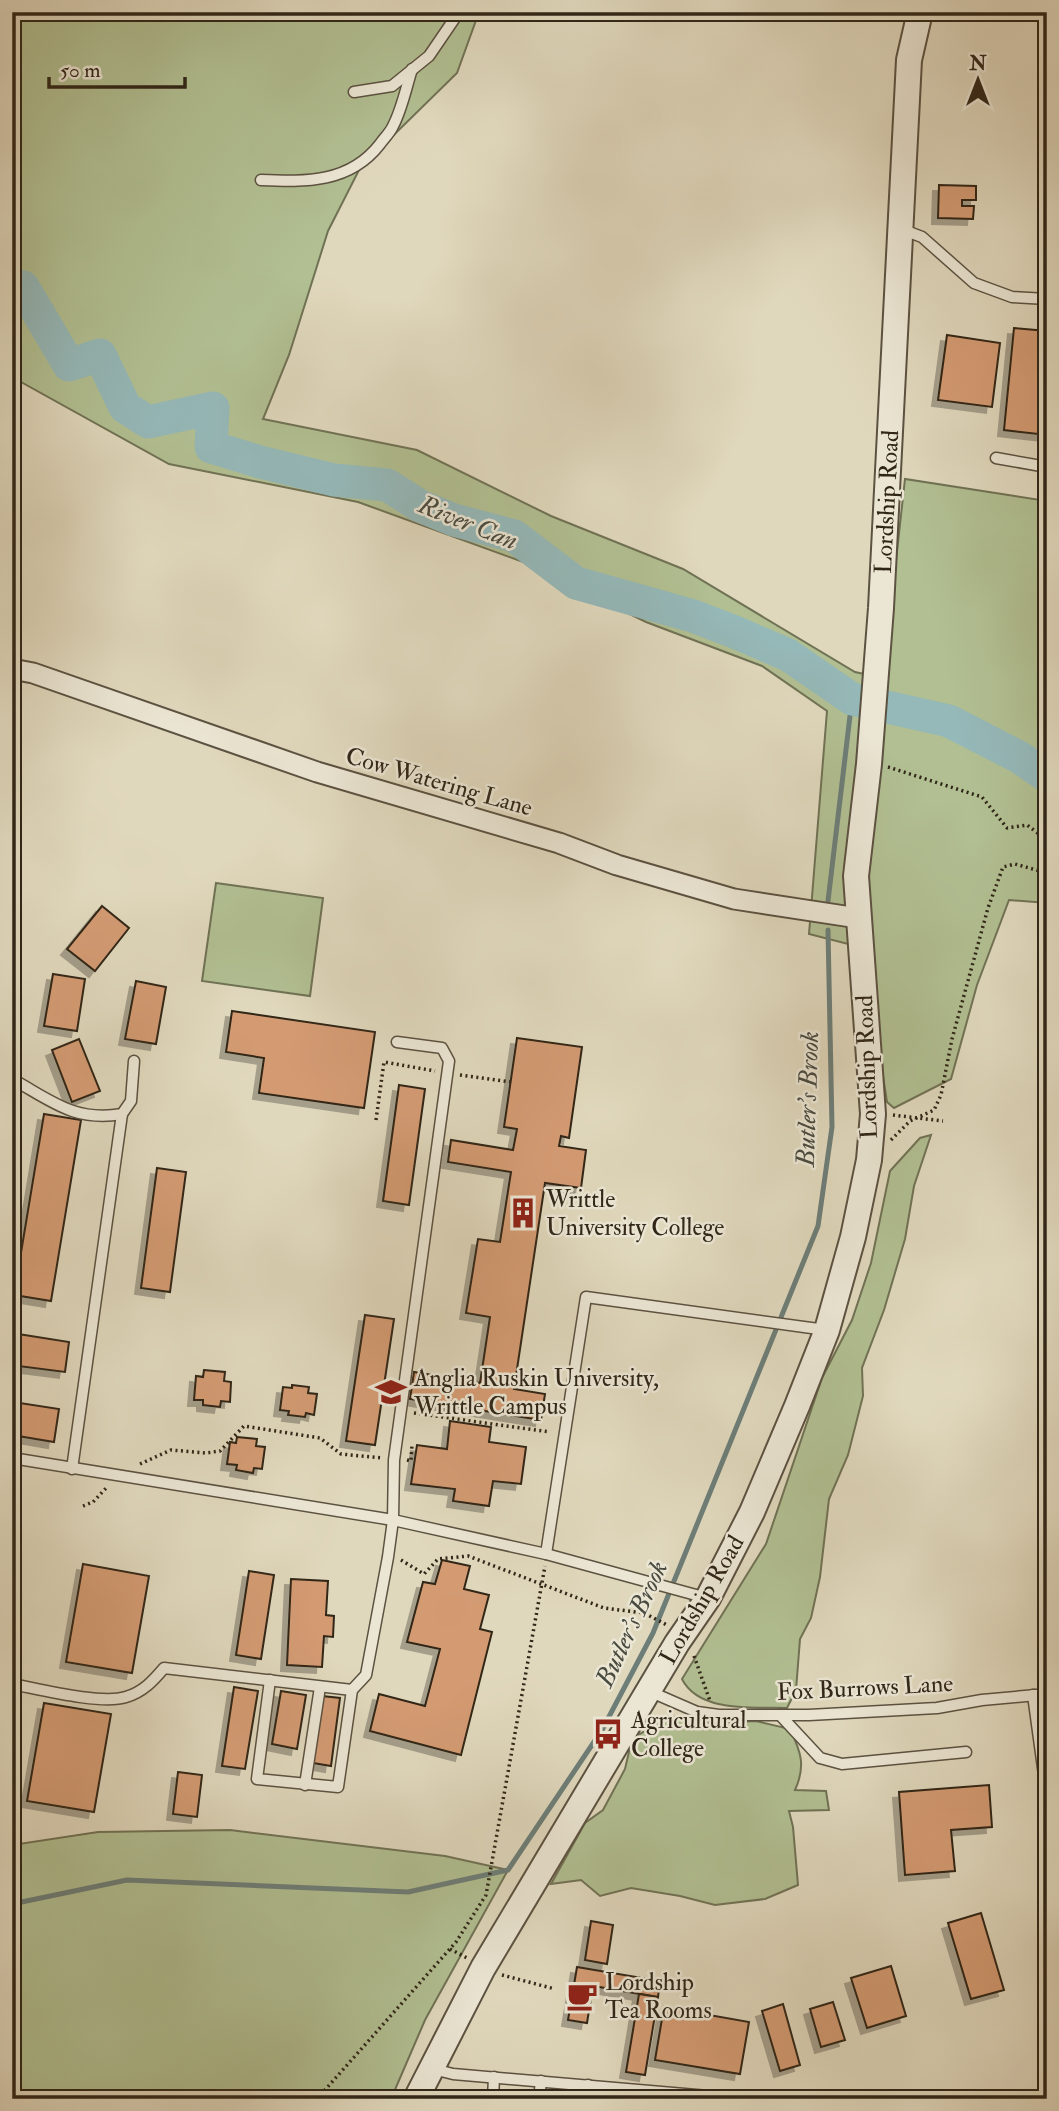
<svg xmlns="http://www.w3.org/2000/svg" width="1059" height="2111" viewBox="0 0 1059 2111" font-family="'IM FELL Double Pica',serif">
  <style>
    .green { fill: #b1bf92; stroke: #707255; stroke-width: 2 }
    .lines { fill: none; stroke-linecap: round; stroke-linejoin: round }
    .stream { stroke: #6d7e78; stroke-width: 5 }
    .river { stroke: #95b8b8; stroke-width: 33 }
    .building { fill: #d49b73; stroke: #302618; stroke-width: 2; filter: url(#shadow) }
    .service-casing { stroke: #5c5241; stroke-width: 13 }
    .minor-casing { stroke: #5c5241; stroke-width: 23 }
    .tertiary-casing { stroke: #5c5241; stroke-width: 28 }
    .path { stroke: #302618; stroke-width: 3.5; stroke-dasharray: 2 3.5; stroke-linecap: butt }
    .service { stroke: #ebe6d4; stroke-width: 10 }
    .minor { stroke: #ebe6d4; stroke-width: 19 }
    .tertiary { stroke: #ebe6d4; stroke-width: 24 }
    .labels { text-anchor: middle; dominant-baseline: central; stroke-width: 5; stroke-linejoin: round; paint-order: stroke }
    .street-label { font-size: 24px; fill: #302618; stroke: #ebe6d4 }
    .poi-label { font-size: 24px; fill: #302618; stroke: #ebe6d4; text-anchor: start }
    .water-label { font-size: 26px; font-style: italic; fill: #494a40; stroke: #ebe6d4 }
  </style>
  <defs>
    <filter id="shadow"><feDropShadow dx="-6" dy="6" stdDeviation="0" flood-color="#0004"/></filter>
  </defs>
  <rect width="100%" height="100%" fill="#e0d8bd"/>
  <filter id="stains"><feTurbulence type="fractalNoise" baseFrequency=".00286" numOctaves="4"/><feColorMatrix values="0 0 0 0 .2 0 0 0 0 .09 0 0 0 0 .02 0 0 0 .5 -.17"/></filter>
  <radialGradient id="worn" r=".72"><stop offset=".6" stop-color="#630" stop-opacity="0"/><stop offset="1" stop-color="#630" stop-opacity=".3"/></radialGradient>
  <g class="green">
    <path d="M12,12H479L457,73L360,168L328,231L289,355L263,419L417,450L551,516L683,569L855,672L883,678L905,479L1047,501V903L1009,900L977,985L951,1079L894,1108L887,1102L873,1012L868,949L809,934L827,711L762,666L646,622L526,563L358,502L169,464L12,377Z"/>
    <path d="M216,883L323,898L310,996L202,981Z"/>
    <path d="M931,1135L914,1186L905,1239L884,1310L862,1368L863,1396L848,1455L829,1499L820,1577L811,1618L800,1639L796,1690L787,1708C754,1707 699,1713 682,1679L766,1544L822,1378L852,1320L871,1263L890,1171L920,1138Z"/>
    <path d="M669,1716L712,1723L756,1721L790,1729C801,1752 806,1766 795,1790L826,1791L829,1810L789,1811L793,1827L798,1885L765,1899L715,1905L680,1896L631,1888L600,1896L581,1880L551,1884L585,1823L603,1810L625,1769L632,1739Z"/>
    <path d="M230,1830L445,1856L508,1870L425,2020L391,2099H12V1845L98,1832Z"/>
  </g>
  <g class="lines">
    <g class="stream">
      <path d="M828,901L852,699"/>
      <path d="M12,1904L127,1880L408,1892L508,1870L602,1730L653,1633L818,1226L832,1127L828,930"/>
    </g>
    <path class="river" d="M12,286L23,287L69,365L100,355L125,407L148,422L213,408L211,447L260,462L334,480L387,485L420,506L454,520L514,536L576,583L693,616L737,633L788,655L852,699L949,721L1019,757L1047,776"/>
  </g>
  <g class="building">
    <path d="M939,185L976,186V200H962V206H974L973,219L938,218Z"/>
    <path d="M1014,328L1047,331V435L1004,430Z"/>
    <path d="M947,335L1000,343L992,407L938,400Z"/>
    <path d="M102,906L129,928L95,971L67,949Z"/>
    <path d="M53,974L85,979L77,1031L44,1026Z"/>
    <path d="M136,981L166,987L156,1044L125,1039Z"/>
    <path d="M232,1011L375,1032L364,1108L259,1093L264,1058L226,1052Z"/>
    <path d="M517,1038L582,1047L569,1138L561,1136L559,1146L586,1150L581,1188L545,1183L514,1389L545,1394L541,1420L410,1399L414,1372L480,1383L490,1317L466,1313L478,1239L500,1242L511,1172L448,1162L451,1140L513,1150L517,1129L504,1127Z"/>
    <path d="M79,1039L100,1091L72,1102L52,1050Z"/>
    <path d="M399,1085L425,1089L409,1205L383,1201Z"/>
    <path d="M44,1114L81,1120L51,1301L14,1295Z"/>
    <path d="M157,1168L186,1172L170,1292L141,1288Z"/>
    <path d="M365,1315L394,1319L375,1445L346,1441Z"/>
    <path d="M12,1333L69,1342L65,1372L19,1366L13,1402L59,1409L54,1442L12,1435Z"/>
    <path d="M204,1370L225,1372L224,1381L231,1382L230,1402L221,1401L220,1407L203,1405V1400H194L196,1376L203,1377Z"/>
    <path d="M292,1385L309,1387L308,1393L317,1394L314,1415L306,1413L305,1417L288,1415L289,1411L280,1410L283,1387L292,1388Z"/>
    <path d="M450,1421L491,1427L489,1442L526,1447L521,1484L493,1481L489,1506L453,1501L455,1489L411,1484L417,1445L447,1449Z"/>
    <path d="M237,1437L257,1439L256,1446L265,1447L262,1469L254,1468L253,1473L236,1470L237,1465L227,1464L230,1442L236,1443Z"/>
    <path d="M442,1560L470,1566L464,1589L489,1595L480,1629L492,1632L461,1755L370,1731L379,1694L425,1706L440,1649L407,1642L423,1582L435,1584Z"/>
    <path d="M83,1564L149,1576L132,1673L66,1662Z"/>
    <path d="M249,1571L274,1575L261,1659L236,1655Z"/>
    <path d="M291,1579L328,1581L326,1615L334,1616L333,1637L324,1636L322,1667L287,1665Z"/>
    <path d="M234,1687L258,1691L245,1769L222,1766Z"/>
    <path d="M281,1691L306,1695L297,1749L272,1744Z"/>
    <path d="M322,1696L340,1698L331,1766L313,1763Z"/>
    <path d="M44,1703L111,1714L94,1812L27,1801Z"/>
    <path d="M178,1772L202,1775L197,1817L173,1814Z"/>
    <path d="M989,1785L992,1827L951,1830L955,1871L905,1875L899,1792Z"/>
    <path d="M981,1913L1004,1990L971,1999L948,1923Z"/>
    <path d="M591,1921L613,1925L607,1964L585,1960Z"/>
    <path d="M891,1966L906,2016L867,2028L851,1978Z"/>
    <path d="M577,1967L660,1981L658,1997L593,1986L587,2023L568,2020Z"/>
    <path d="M639,1994L658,1997L645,2075L626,2072Z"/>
    <path d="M833,2002L845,2040L821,2047L810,2009Z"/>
    <path d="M783,2004L800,2065L780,2071L762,2011Z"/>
    <path d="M664,2007L749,2022L740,2074L655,2060Z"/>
  </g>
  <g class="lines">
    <g class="service-casing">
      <g id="service">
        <path d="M354,92L392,86L429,56L459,12"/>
        <path d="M261,180C306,182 350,183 380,144C384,138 390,133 393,126C402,109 406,88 412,69"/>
        <path d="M901,229L922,237L974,283L1012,297L1047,299"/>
        <path d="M996,458L1047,467"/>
        <path d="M12,1079C52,1101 74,1122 122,1114L131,1101L134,1061"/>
        <path d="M12,1458L393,1520L546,1554L707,1598"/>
        <path d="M72,1469L122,1114"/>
        <path d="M546,1554L586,1297L826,1330"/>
        <path d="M270,1680L257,1779L338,1787L352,1690L366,1675L388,1557L393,1520L394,1460L449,1061L442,1048L397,1042"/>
        <path d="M12,1684C39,1689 101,1705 126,1697C143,1692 153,1681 164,1668L352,1690"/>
        <path d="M651,1692L697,1712L719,1715H809L937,1708L982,1700L1047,1694"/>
        <path d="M1033,1695L1047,1797"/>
        <path d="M780,1715L820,1758L842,1764L966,1752"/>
        <path d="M305,1785L320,1687"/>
        <path d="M433,2069L453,2074L743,2099"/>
        <path d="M493,2099L494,2077"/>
        <path d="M539,2099L541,2081"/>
        <path d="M586,2099L588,2085"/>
      </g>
    </g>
    <g class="minor-casing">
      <path id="minor" d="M12,669L33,673L317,772L559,843L617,865L734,899L858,918"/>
    </g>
    <g class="tertiary-casing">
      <path id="tertiary" d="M416,2099L483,1968L677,1643L708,1598L752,1512L797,1406L827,1330L853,1237L869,1160L873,1114L856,876L869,764L881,608L909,60L920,12"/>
    </g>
    <g class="path">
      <path d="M888,767L982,797L1007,828L1027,825L1047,840"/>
      <path d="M460,1075L511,1082"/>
      <path d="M893,1115L943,1121"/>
      <path d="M376,1120L384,1062L435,1071"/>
      <path d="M891,1140L910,1121L934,1110L941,1095L952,1039L988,908L1003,867L1015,864L1047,873"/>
      <path d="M414,1413L550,1432"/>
      <path d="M407,1460L411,1461L412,1445"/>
      <path d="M140,1464L171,1450L206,1453L220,1451L244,1426L320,1438L341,1454L382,1458"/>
      <path d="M83,1506L93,1502L108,1486"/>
      <path d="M401,1560L424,1574L438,1559L468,1556L604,1608L644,1613L667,1625"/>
      <path d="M694,1656L710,1701"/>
      <path d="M450,1949L467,1958"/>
      <path d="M502,1975L555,1989"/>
      <path d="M317,2099L456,1942L486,1895L545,1566"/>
    </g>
    <use href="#service" class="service"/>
    <use href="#minor" class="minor"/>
    <use href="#tertiary" class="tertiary"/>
  </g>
  <defs>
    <g id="building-bare" transform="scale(2.415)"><path d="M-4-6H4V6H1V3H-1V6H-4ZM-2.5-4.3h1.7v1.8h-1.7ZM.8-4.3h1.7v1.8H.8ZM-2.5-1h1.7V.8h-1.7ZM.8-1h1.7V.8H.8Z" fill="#8f2418" stroke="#ebe6d4" stroke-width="2.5" paint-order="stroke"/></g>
    <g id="university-bare" transform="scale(2.415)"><path d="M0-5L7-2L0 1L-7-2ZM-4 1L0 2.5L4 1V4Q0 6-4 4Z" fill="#8f2418" stroke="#ebe6d4" stroke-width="2.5" paint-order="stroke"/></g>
    <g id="bus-bare" transform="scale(2.415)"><path d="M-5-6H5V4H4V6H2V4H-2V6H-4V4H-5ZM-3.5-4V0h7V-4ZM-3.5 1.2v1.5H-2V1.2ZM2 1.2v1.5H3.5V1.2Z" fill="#8f2418" stroke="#ebe6d4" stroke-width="2.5" paint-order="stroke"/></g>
    <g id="cafe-bare" transform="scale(2.415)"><path d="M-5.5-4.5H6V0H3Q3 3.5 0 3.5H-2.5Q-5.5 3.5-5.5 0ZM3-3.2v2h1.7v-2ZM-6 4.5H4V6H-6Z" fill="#8f2418" stroke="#ebe6d4" stroke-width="2.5" paint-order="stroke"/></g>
  </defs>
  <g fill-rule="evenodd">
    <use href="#building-bare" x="523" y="1213"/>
    <use href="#university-bare" x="391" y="1392"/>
    <use href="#bus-bare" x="608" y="1734"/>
    <use href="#cafe-bare" x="582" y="1996"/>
  </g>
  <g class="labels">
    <g class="street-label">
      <text transform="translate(887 502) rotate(-87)">Lordship Road</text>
      <text transform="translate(439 782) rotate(16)">Cow Watering Lane</text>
      <text transform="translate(867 1067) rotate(-92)">Lordship Road</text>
      <text transform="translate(702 1600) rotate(-60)">Lordship Road</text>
      <text transform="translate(865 1688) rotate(-3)">Fox Burrows Lane</text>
    </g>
    <g class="poi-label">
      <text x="546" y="1199">Writtle<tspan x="546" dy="28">University College</tspan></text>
      <text x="414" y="1378">Anglia Ruskin University,<tspan x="414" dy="28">Writtle Campus</tspan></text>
      <text x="631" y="1720">Agricultural<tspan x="631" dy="28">College</tspan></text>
      <text x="605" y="1982">Lordship<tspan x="605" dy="28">Tea Rooms</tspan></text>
    </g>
    <g class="water-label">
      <text transform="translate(468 523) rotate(22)">River Can</text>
      <text transform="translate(808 1099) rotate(-88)">Butler's Brook</text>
      <text transform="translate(632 1624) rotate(-65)">Butler's Brook</text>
    </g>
  </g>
  <rect width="1059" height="2111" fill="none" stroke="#e0d8bd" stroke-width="42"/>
  <rect x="14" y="14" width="1031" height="2083" fill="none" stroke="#302618" stroke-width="3.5"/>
  <rect x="21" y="21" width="1017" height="2069" fill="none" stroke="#302618" stroke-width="2"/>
  <g transform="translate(978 80)" stroke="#ebe6d4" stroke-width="5" paint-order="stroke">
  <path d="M0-5L12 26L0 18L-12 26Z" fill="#302618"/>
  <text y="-10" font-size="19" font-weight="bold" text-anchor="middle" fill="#302618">N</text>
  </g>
  <path d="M49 77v10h136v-10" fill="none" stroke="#302618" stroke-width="3.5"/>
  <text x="60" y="77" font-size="21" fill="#302618" stroke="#ebe6d4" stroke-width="5" paint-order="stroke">50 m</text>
  <rect width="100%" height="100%" filter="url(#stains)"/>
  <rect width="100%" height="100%" fill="url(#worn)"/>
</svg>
